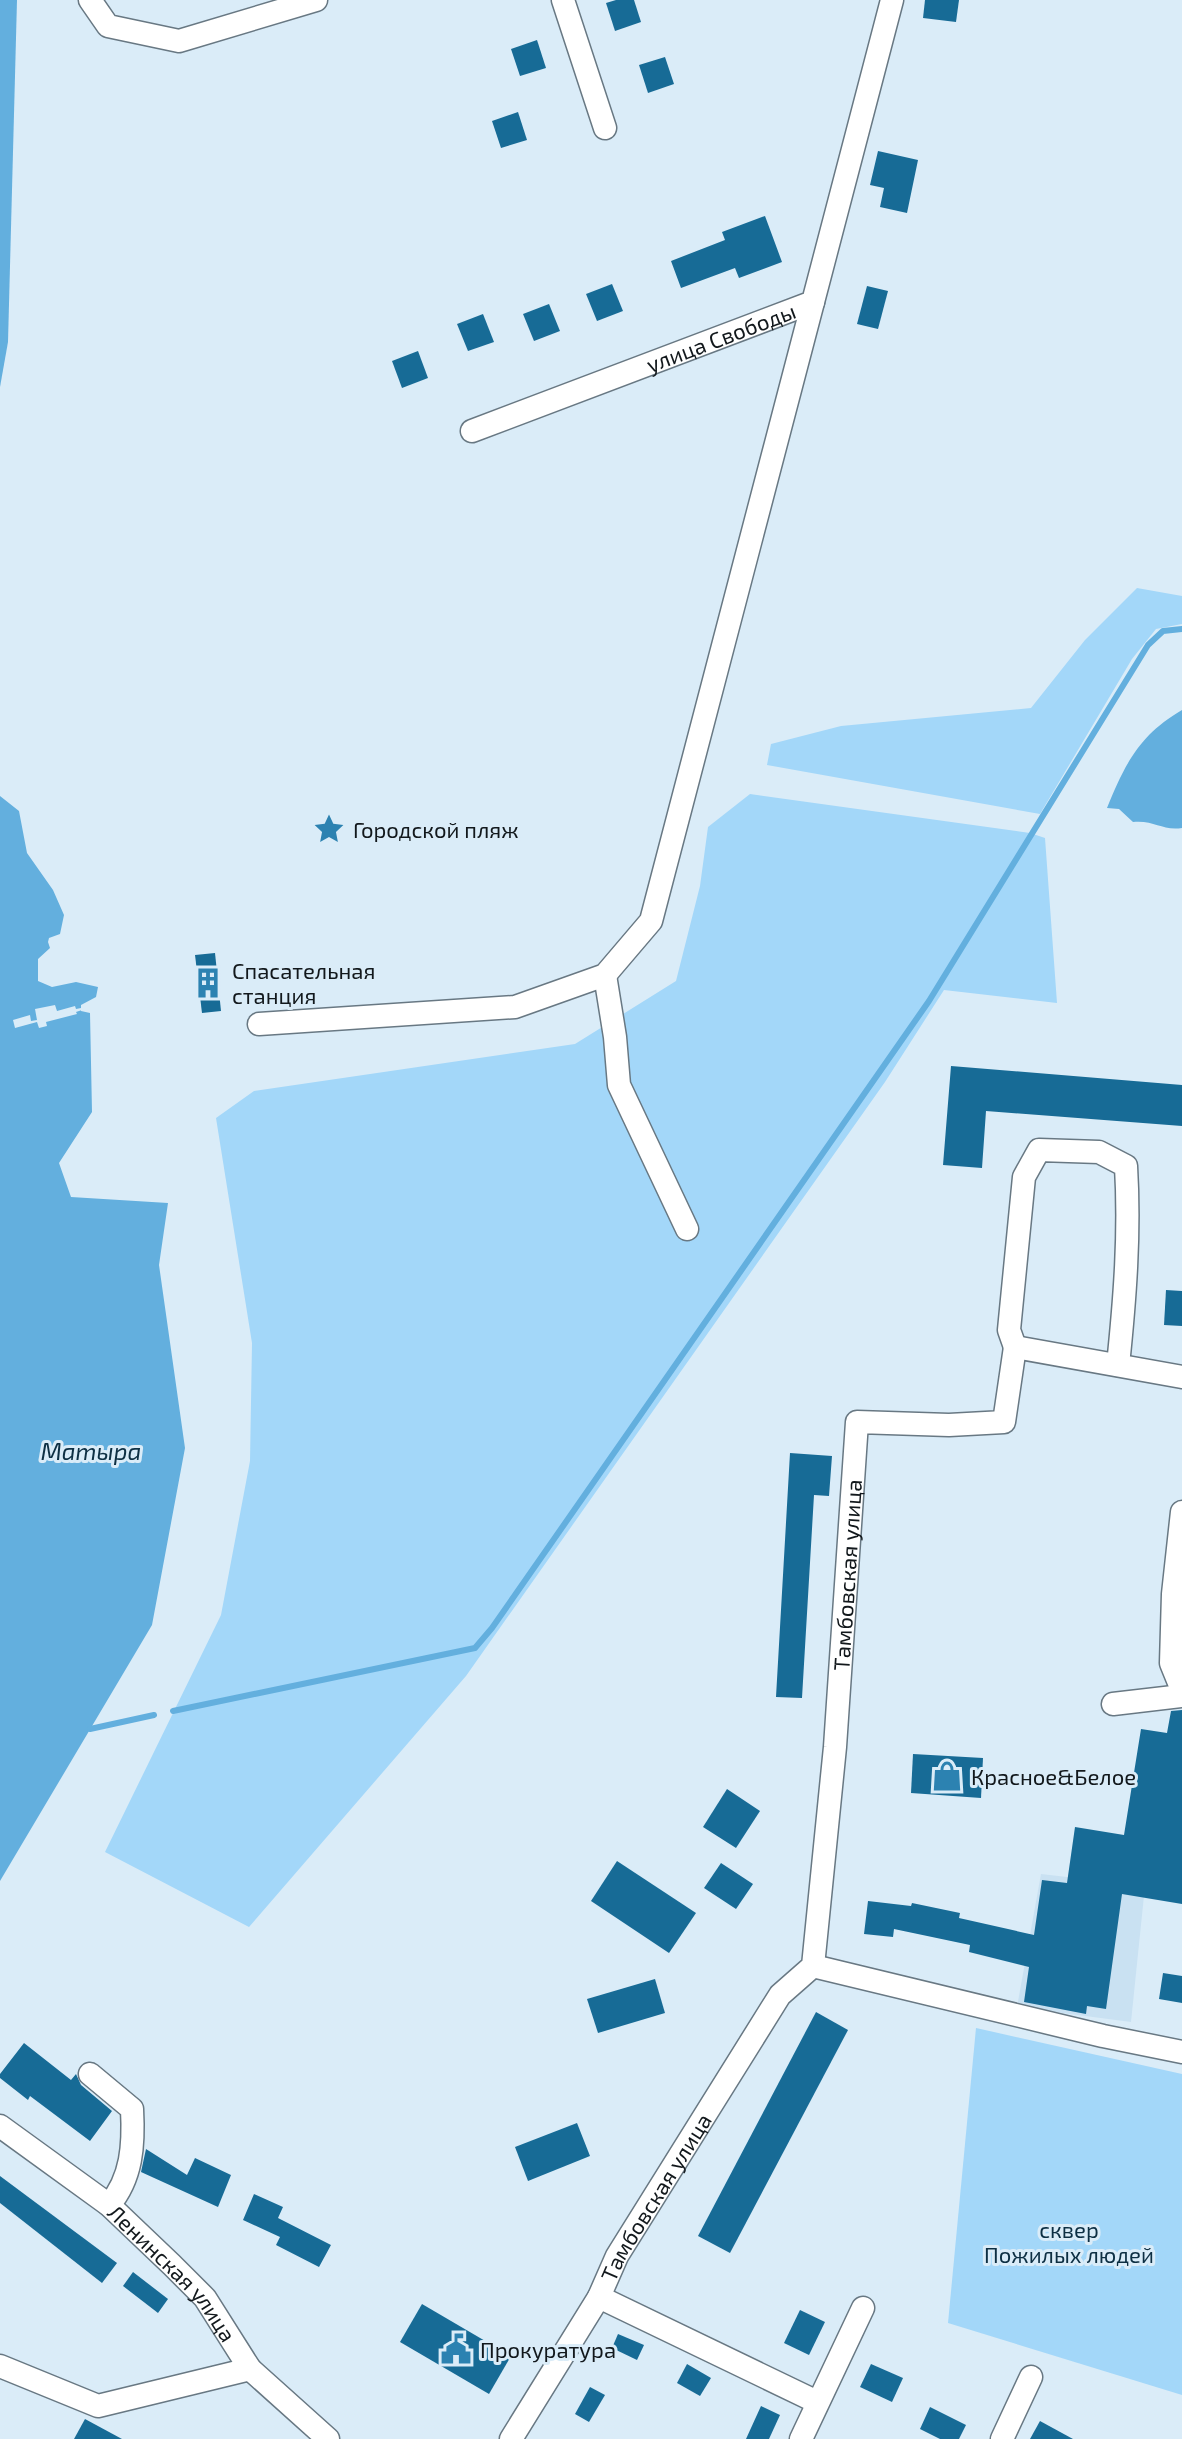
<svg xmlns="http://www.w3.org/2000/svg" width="1182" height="2439" viewBox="0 0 1182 2439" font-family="'Exo 2',sans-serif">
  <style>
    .built { fill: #c9e1f2 }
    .green { fill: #a3d7f9 }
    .water { fill: #63afde }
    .pier { fill: #daecf8 }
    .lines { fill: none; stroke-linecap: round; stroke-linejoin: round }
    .stream { stroke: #63afde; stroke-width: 6 }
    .building { fill: #176b96 }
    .minor-casing { stroke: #687883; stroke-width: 25 }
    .minor { stroke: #fff; stroke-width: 22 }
    .labels { text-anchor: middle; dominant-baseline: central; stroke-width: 6; stroke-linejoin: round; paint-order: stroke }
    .street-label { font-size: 22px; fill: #12181c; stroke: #daecf8 }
    .poi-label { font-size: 22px; fill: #12181c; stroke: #daecf8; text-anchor: start }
    .park-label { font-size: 22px; fill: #0d2f43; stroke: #daecf8 }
    .water-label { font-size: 24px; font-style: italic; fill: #0e3044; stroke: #daecf8 }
  </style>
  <rect width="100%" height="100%" fill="#daecf8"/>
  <path class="built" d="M1041,1874L1145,1886L1131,2022L1017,2007Z"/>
  <g class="green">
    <path d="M1137,588L1182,596V624L1156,629L1132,659L1040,814L767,765L771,744L841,726L1031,708L1085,640Z"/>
    <path d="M750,794L1030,833L1045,838L1057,1003L944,990L885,1082L466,1676L249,1927L105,1852L221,1615L250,1461L252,1343L216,1118L254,1091L575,1044L676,981L700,886L708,827Z"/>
    <path d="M976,2028L1182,2074V2395L948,2323Z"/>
  </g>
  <g class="water">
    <path d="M0,0H17L8,342L0,387Z"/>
    <path d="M1182,710V828C1162,831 1155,820 1133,822L1119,809L1107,808C1125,764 1139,735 1182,710Z"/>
    <path d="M0,796L19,811L27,853L53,890L64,915L60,934L49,938L48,942L50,948L38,959V981L52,987L76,982L98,987L96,997L81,1005V1011L90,1013L92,1112L59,1163L71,1197L168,1203L159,1265L185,1448L152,1625L0,1881Z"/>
  </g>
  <path class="pier" d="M55,1005L57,1011L75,1006L76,1009L81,1008L82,1010L76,1012L77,1014L46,1022L47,1026L39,1028L37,1022L15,1028L13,1020L30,1015L31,1021L37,1020L35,1009Z"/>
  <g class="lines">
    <g class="stream">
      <path d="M173,1711L475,1648L492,1628L929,1001L1148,645L1163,631L1182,629"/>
      <path d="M90,1729L154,1715"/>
    </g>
  </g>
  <g class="building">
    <path d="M616,0H634L641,22L615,31L606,3Z"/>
    <path d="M925,0H959L956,22L923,18Z"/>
    <path d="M537,40L546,68L520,76L511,49Z"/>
    <path d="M665,57L674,84L648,93L639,65Z"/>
    <path d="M518,112L527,140L501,148L492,121Z"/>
    <path d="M878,151L918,160L907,213L880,207L884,188L870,185Z"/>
    <path d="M765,216L782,262L739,278L735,268L681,288L671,261L725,240L722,232Z"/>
    <path d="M612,284L623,311L597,321L586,294Z"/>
    <path d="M867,286L888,291L878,329L857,324Z"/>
    <path d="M549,304L560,331L534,341L523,314Z"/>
    <path d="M483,314L494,342L468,351L457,324Z"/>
    <path d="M418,351L428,378L402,388L392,361Z"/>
    <path d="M215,953L221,1011L202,1013L195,955Z"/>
    <path d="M951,1066L1182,1085V1126L986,1111L982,1168L943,1165Z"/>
    <path d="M1166,1290L1182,1291V1326L1164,1325Z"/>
    <path d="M790,1453L832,1456L829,1496L814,1495L802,1698L776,1697Z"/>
    <path d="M1182,1710V1904L1122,1894L1106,2009L1087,2006L1086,2014L1024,2002L1029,1967L969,1952L970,1945L894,1929L893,1937L864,1934L868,1901L911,1906L912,1903L960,1913L959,1918L1034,1935L1042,1880L1067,1883L1075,1827L1124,1835L1141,1729L1167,1733L1171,1711Z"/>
    <path d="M913,1754L983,1758L981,1798L911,1793Z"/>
    <path d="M727,1789L760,1811L736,1848L703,1827Z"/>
    <path d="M617,1861L696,1913L669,1953L591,1901Z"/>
    <path d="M721,1863L753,1884L736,1909L704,1888Z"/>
    <path d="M1163,1973L1182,1976V2003L1159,1999Z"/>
    <path d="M655,1979L665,2013L598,2033L587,1999Z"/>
    <path d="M816,2012L848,2030L730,2253L698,2236Z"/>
    <path d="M24,2043L71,2080L76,2074L81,2085L112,2111L90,2141L30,2096L28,2100L0,2078V2074Z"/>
    <path d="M577,2123L590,2156L528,2181L515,2147Z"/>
    <path d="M146,2149L187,2175L195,2158L231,2175L218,2207L141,2172Z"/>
    <path d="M0,2176L117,2263L102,2283L0,2203Z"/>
    <path d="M254,2194L283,2207L278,2218L331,2245L319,2267L276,2245L280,2237L243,2220Z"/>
    <path d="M133,2272L168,2299L158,2313L123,2286Z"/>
    <path d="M422,2304L511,2356L489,2394L400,2342Z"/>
    <path d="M800,2310L825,2322L809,2355L784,2343Z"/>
    <path d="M618,2334L644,2345L637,2360L612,2348Z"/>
    <path d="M687,2364L711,2378L700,2396L677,2383Z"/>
    <path d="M871,2364L903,2378L892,2402L860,2387Z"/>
    <path d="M590,2387L605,2395L589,2422L575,2414Z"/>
    <path d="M761,2406L780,2415L769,2439H746Z"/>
    <path d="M930,2407L966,2425L959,2439H940L920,2429Z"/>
    <path d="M85,2419L122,2439H74Z"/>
    <path d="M1040,2421L1073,2439H1030Z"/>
  </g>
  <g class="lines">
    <g class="minor-casing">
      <g id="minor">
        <path d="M90,0L108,26L179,41L316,0"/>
        <path d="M563,0L605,128"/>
        <path id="s1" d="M472,431L813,302L892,0"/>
        <path d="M605,975L615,1037L619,1085L687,1229"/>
        <path d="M259,1024L515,1007L605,975L651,921L813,302"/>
        <path d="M1015,1347L1009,1330L1024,1177L1039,1150L1099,1152L1126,1166C1130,1233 1125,1298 1118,1365"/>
        <path d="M1182,1512L1173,1594L1171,1663L1182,1690"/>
        <path d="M1113,1704L1182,1696"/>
        <path d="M813,1966L1103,2036L1182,2052"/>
        <path d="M90,2074L132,2109C134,2145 132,2178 109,2205"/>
        <path id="s2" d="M0,2126L109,2205L172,2265L205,2298L250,2369L328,2439"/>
        <path d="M599,2297L817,2402"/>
        <path d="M0,2366L98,2406L250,2369"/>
        <path id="s3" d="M511,2439L599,2297L617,2256L780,1995L813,1966L835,1747L857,1422L949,1425L1004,1422L1015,1347L1182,1377"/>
        <path d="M801,2439L863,2308"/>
        <path d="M1002,2439L1031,2377"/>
      </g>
    </g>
    <use href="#minor" class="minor"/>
  </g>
  <defs>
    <g id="sight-bare" transform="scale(2.4)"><path d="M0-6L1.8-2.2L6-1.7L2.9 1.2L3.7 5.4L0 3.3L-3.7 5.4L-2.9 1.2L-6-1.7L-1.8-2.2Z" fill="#2c82b1" stroke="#daecf8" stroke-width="2.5" paint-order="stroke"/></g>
    <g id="building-bare" transform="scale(2.4)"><path d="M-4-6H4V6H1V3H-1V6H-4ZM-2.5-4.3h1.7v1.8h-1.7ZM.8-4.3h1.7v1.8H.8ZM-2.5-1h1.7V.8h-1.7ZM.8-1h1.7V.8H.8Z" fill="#2c82b1" stroke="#daecf8" stroke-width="2.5" paint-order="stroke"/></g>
    <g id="shop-bare" transform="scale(2.4)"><path d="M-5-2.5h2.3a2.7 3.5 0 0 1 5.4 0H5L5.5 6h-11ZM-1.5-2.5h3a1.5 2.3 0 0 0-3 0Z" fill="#2c82b1" stroke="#daecf8" stroke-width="2.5" paint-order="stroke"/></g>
    <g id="civic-bare" transform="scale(2.4)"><path d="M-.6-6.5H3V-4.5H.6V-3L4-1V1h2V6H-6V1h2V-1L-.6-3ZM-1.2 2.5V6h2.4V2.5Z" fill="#2c82b1" stroke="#daecf8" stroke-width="2.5" paint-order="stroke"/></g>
  </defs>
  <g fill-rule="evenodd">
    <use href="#sight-bare" x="329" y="829"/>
    <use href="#building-bare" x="208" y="983"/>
    <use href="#shop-bare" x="947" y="1776"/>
    <use href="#civic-bare" x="456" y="2349"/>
  </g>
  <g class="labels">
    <g class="street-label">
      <text stroke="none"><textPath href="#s1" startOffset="266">улица Свободы</textPath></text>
      <text stroke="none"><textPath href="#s3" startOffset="956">Тамбовская улица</textPath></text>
      <text stroke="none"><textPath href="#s3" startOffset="282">Тамбовская улица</textPath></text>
      <text stroke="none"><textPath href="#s2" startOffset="228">Ленинская улица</textPath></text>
    </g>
    <g class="poi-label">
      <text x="353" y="829">Городской пляж</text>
      <text x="232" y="970">Спасательная<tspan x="232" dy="25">станция</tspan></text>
      <text x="971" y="1776">Красное&amp;Белое</text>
      <text x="480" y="2349">Прокуратура</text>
    </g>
    <g class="park-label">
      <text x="1069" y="2229">сквер<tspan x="1069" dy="25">Пожилых людей</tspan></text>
    </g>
    <g class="water-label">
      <text x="91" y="1450">Матыра</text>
    </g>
  </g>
</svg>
